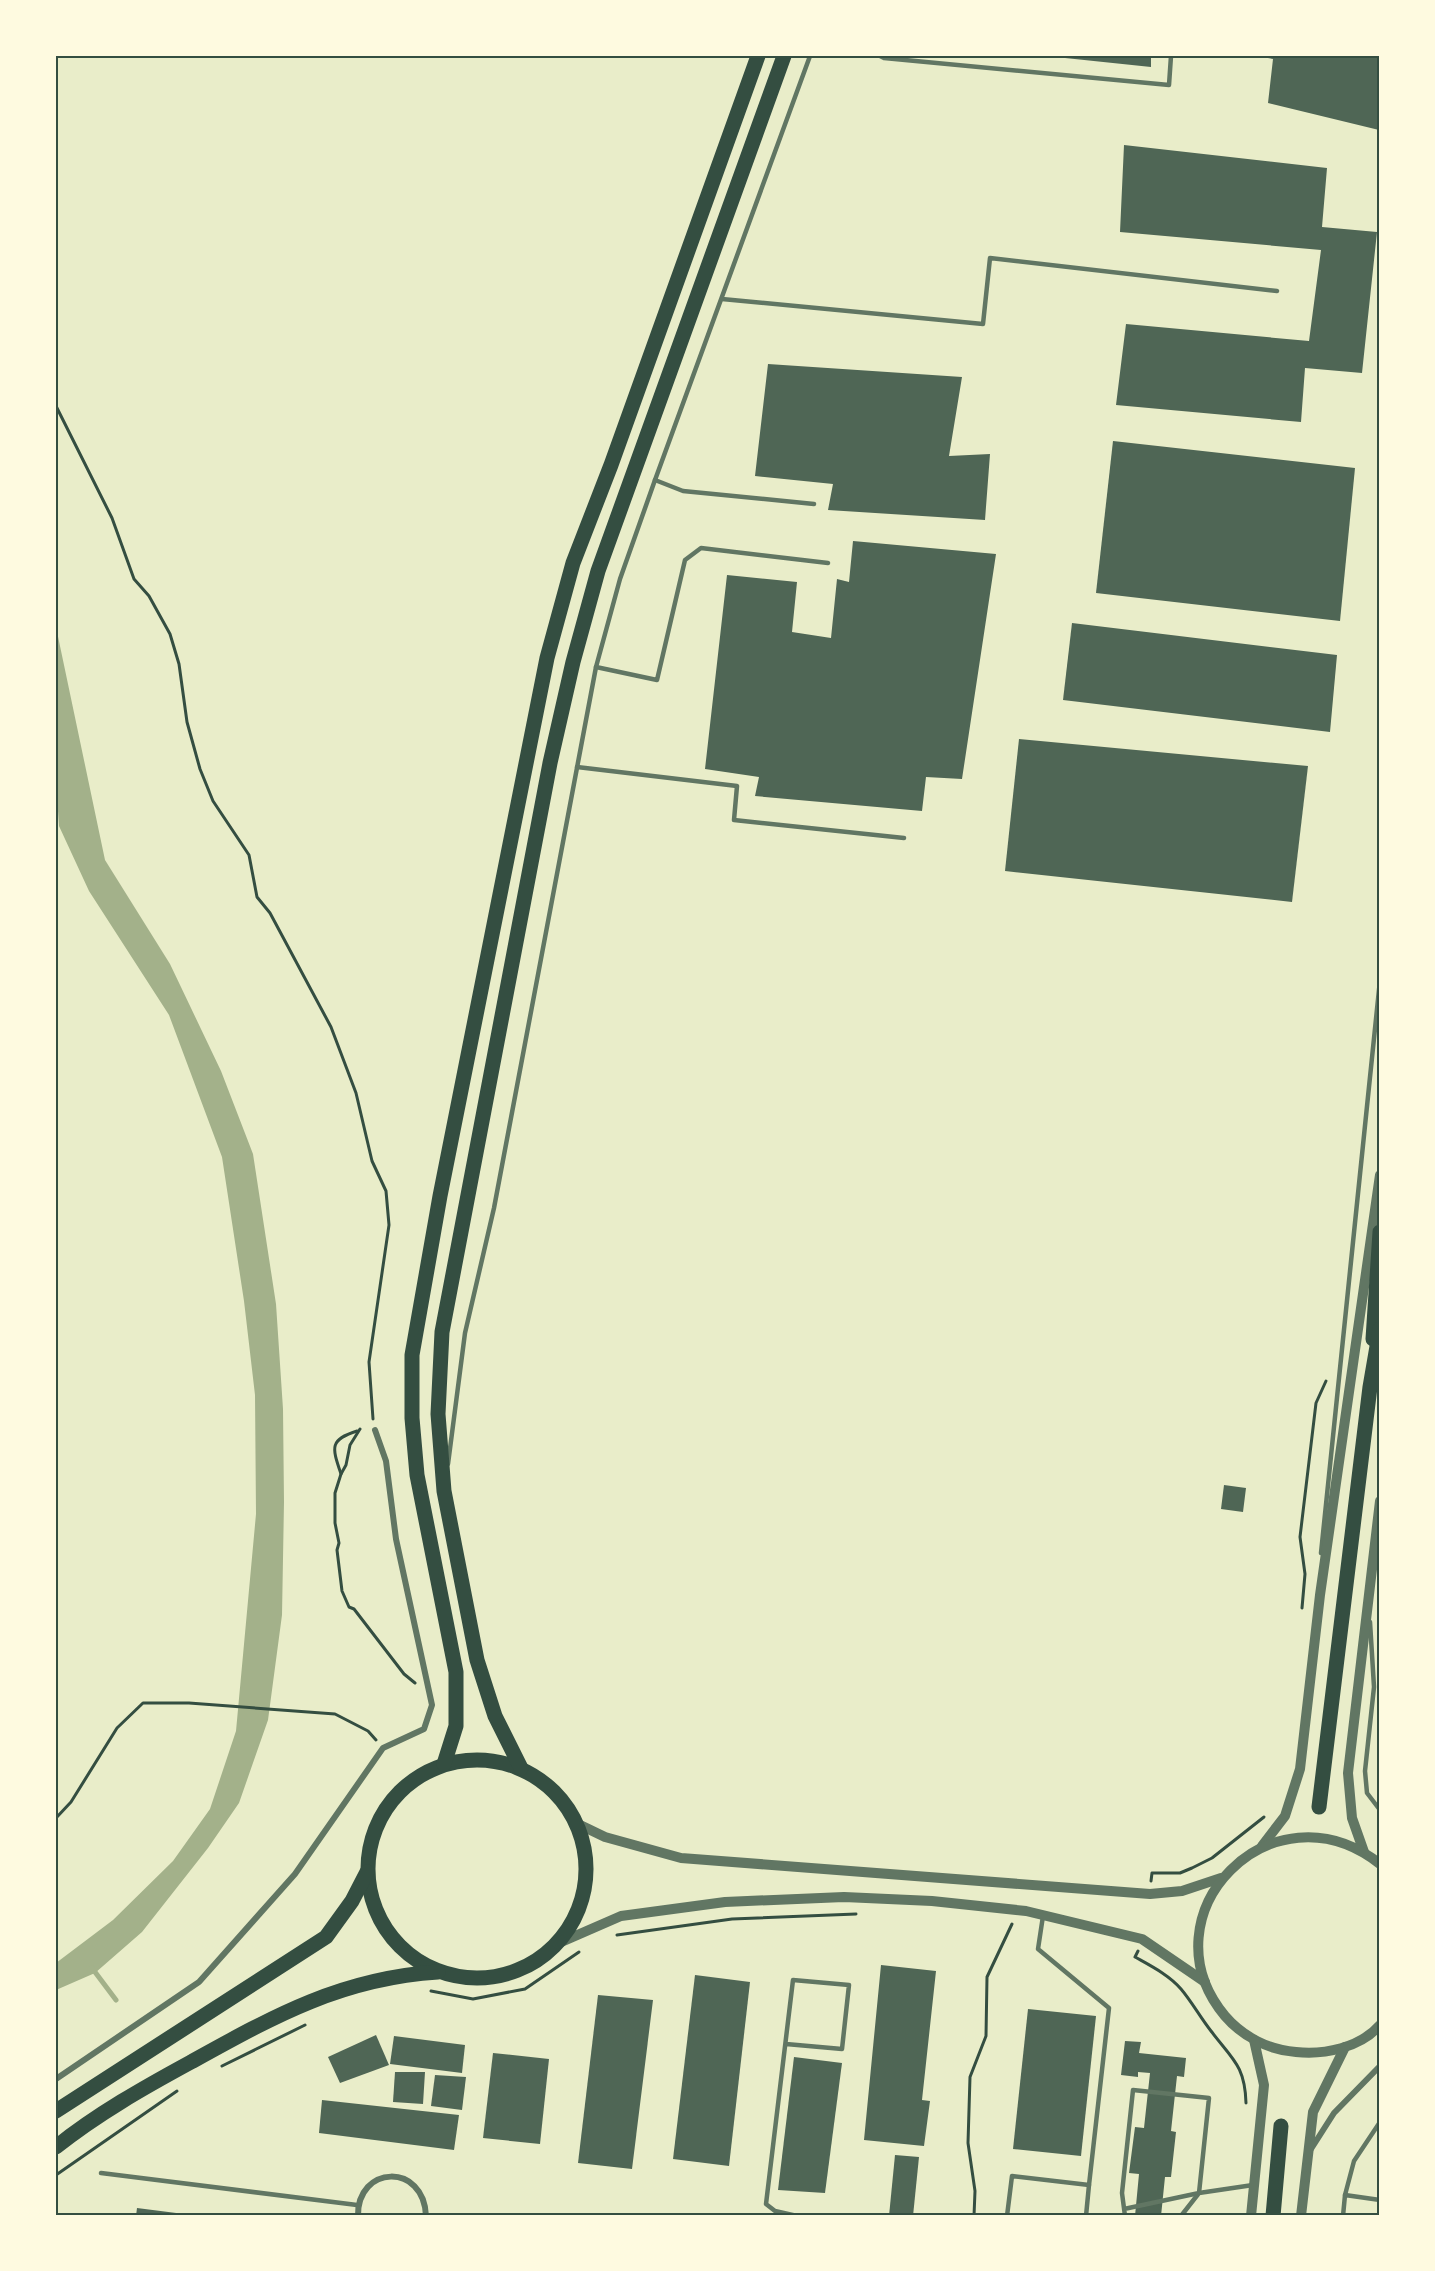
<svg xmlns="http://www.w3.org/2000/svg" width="1435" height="2271" viewBox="0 0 1435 2271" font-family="'Space Grotesk',sans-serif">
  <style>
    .water { fill: #a3b18a }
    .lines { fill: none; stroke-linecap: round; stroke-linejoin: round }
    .stream { stroke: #a3b18a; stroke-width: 5 }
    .building { fill: #4f6655 }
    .path { stroke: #344e41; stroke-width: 3 }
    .service { stroke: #617663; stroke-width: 4.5 }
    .minor { stroke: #617663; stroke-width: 6 }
    .tertiary { stroke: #617663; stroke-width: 10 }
    .primary { stroke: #344e41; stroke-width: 15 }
    .neatline { fill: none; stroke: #344e41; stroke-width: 2 }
  </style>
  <rect width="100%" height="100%" fill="#e9edc9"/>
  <path class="water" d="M56,627L105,860L170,964L221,1071L253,1154L276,1304L283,1409L284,1502L282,1615L268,1720L239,1803L208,1848L142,1932L95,1973L56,1990V1963L113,1920L173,1861L210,1809L236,1731L256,1514L255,1395L244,1301L222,1157L169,1015L89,891L59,826L56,782Z"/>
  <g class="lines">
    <path class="stream" d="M92,1968L116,2000"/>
  </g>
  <g class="building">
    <path d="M1046,56H1151V67Z"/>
    <path d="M1257,56H1380L1379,130L1268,103L1273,59Z"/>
    <path d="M1124,145L1327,168L1322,227L1377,232L1362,373L1305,368L1301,422L1116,405L1126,324L1309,341L1321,250L1120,232Z"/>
    <path d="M768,364L962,377L949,456L990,454L985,520L828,510L833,484L755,476Z"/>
    <path d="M1113,441L1355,468L1340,621L1096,593Z"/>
    <path d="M853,541L996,554L962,779L926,777L922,811L755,796L759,777L705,769L727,575L797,582L792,632L831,638L837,579L849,582Z"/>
    <path d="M1072,623L1337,655L1330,732L1063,700Z"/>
    <path d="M1019,739L1308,766L1292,902L1005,871Z"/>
    <path d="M1224,1485L1246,1488L1243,1512L1221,1509Z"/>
    <path d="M881,1965L936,1971L922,2100L930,2101L924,2146L864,2140Z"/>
    <path d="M695,1975L750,1982L729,2166L673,2159Z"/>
    <path d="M598,1995L653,2000L632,2169L578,2163Z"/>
    <path d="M1028,2009L1096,2016L1081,2156L1013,2149Z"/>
    <path d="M376,2035L389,2065L340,2083L328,2057Z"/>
    <path d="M394,2036L465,2045L462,2073L390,2064Z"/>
    <path d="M1125,2041L1141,2042L1139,2053L1186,2058L1184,2077L1177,2076L1171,2131L1176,2132L1171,2177H1165L1161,2216H1135L1139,2174L1129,2173L1135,2127L1144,2128L1150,2073L1138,2072V2077L1121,2075Z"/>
    <path d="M493,2053L549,2059L540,2144L483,2138Z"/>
    <path d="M794,2057L842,2063L825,2193L778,2190Z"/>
    <path d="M395,2072H425L423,2104L393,2102Z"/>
    <path d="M435,2075L466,2077L462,2110L431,2106Z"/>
    <path d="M322,2100L459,2115L454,2150L319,2133Z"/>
    <path d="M895,2155L919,2157L913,2216H889Z"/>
    <path d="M137,2208L184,2214V2216H136Z"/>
  </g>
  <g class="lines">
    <g class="path">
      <path d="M56,406L112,518L134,579L149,596L170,634L179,664L187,722L200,769L213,801L249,855L257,897L270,913L331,1027L356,1093L372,1161L386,1191L389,1225L369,1362L373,1419"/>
      <path d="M360,1429L350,1445L346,1465L341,1474L335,1493V1523L339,1543L337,1550L342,1591L349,1607L354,1609L404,1674L415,1683"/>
      <path d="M341,1474C332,1447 329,1440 357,1431"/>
      <path d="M1302,1608L1305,1574L1300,1537L1316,1403L1326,1381"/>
      <path d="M56,1818L71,1802L117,1728L143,1703H189L335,1714L368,1731L376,1740"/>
      <path d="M1151,1881L1152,1873H1180L1192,1868L1212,1858L1264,1817"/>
      <path d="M617,1935L732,1919L856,1914"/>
      <path d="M1138,1951L1135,1957C1151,1966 1169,1975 1181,1989C1192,2002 1200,2017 1211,2031C1232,2059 1245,2065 1246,2103"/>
      <path d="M431,1991L473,1999L525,1989L579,1952"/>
      <path d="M222,2066L305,2025"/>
      <path d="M56,2175L177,2091"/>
      <path d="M974,2216L975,2191L968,2143L970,2077L986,2036L987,1977L1012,1924"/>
    </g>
    <g class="service">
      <path d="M880,56L884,58L1169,85L1171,56"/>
      <path d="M722,299L983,324L990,258L1277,291"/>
      <path d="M655,480L683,491L814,504"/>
      <path d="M596,667L657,680L685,560L701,548L828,563"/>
      <path d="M577,767L737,786L734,820L904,838"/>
      <path d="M448,1464L465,1333L494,1208L596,667L620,579L655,480L810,56"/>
      <path d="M1321,1553L1380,980"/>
      <path d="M1370,1622L1374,1687L1365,1771L1367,1793L1380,1810"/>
      <path d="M1043,1916L1038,1949L1109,2008L1089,2185"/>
      <path d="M786,2044L842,2049L849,1985L793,1980L766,2204L775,2211L797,2216"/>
      <path d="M101,2173L357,2205"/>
      <path d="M1345,2195L1354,2161L1380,2122"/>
      <path d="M1124,2209L1199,2193L1209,2098L1133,2090L1122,2193L1125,2216"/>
      <path d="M1007,2216L1012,2176L1089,2185L1086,2216"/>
      <path d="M1181,2216L1199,2193L1253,2185"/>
      <path d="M1343,2216L1345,2195L1380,2200"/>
    </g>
    <g class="minor">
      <path d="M56,2079L199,1982L295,1874L383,1748L424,1729L432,1705L396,1539L386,1461L375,1430"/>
      <path d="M1311,2149L1334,2113L1380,2066"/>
      <path d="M358,2216C357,2165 424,2162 426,2216"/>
    </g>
    <g class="tertiary">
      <path d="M578,1824L605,1837L681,1858L1150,1894L1182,1891L1221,1878"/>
      <path d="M1262,1846L1285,1816L1300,1769L1320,1595L1380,1175"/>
      <path d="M1364,1852L1352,1818L1348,1773L1380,1501"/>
      <path d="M1380,1864C1272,1779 1141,1915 1225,2016C1243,2037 1269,2050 1296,2052C1324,2055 1360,2048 1380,2025"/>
      <path d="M559,1943L621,1916L725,1902L844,1897L932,1901L1026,1911L1142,1939L1205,1982"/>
      <path d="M1251,2216L1264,2085L1254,2040"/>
      <path d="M1301,2216L1313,2112L1345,2047"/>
    </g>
    <g class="primary">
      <path d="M1373,1339L1380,1232"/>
      <circle cx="477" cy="1869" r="109"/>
      <path d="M444,1764L456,1726V1672L417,1475L412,1418V1355L440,1196L547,658L573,563L611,465L758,56"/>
      <path d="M521,1768L495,1716L477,1660L444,1491L438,1414L442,1332L550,763L573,662L598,571L784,56"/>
      <path d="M1319,1807L1370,1387L1380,1329"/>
      <path d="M56,2111L326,1937L352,1901L367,1872"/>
      <path d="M56,2147C97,2114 145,2087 191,2062C274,2016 342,1978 438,1972"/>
      <path d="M1273,2216L1281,2126"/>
    </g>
  </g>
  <rect width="1435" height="2271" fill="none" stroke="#fefae0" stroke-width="114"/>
  <rect x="57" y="57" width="1321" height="2157" class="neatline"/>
</svg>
